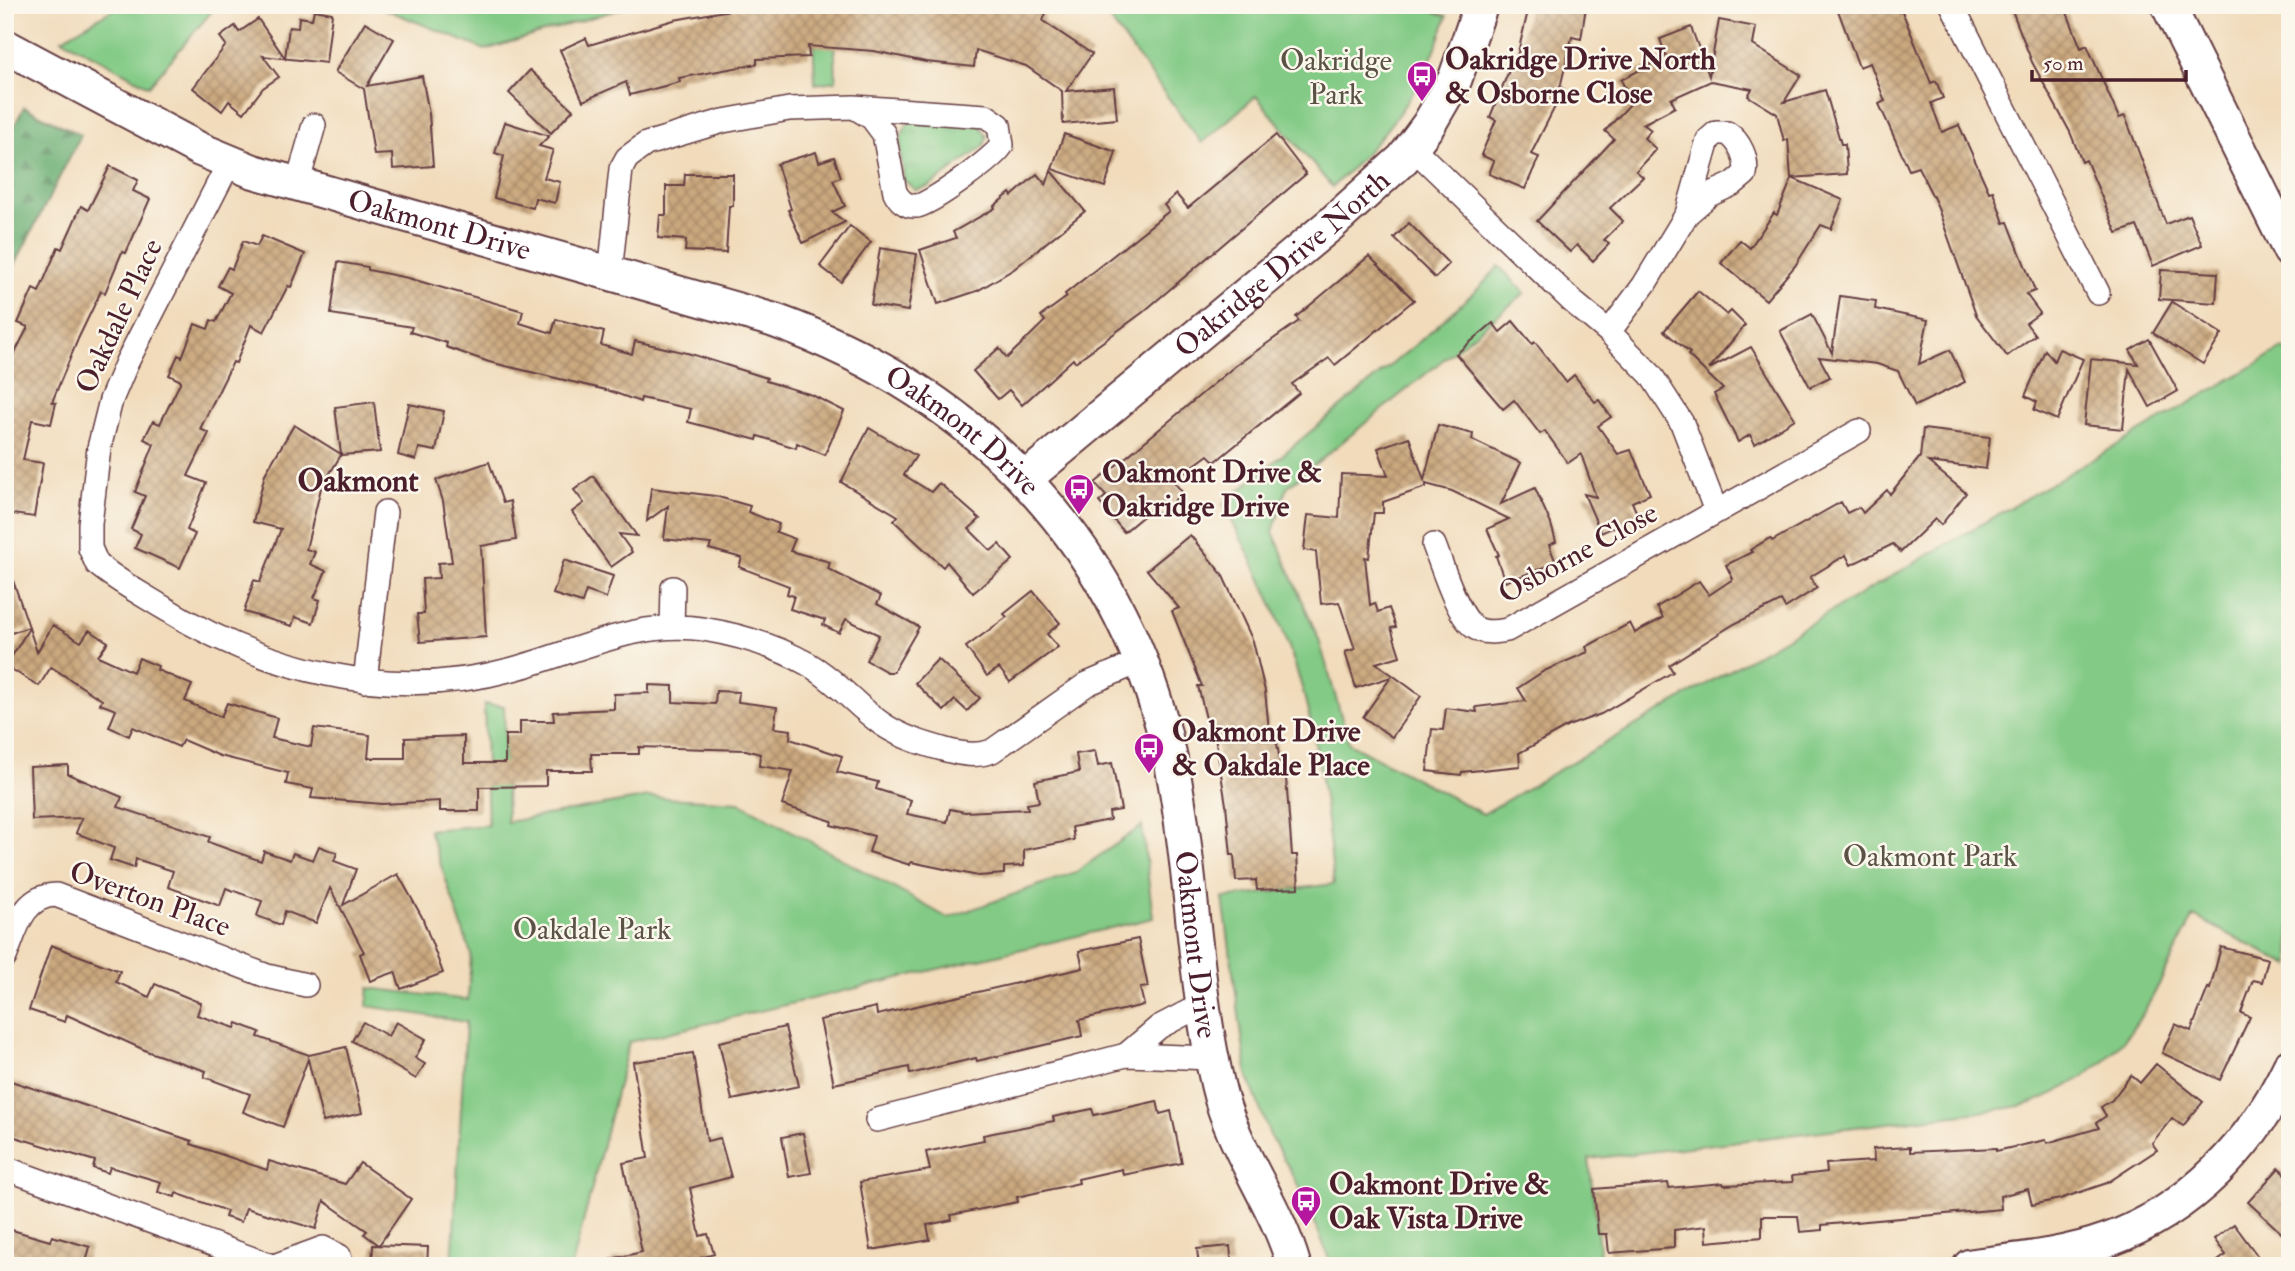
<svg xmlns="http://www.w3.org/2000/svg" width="2295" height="1271" viewBox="0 0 2295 1271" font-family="'IM FELL Double Pica',serif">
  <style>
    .grass { fill: url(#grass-tufts); stroke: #667458; stroke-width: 2 }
    .forest { fill: url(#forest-firs); stroke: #5a664e; stroke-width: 2 }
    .park { fill: #82ca85; stroke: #667458; stroke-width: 2 }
    .building { fill: url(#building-cross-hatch) }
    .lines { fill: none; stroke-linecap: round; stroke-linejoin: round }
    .street-casing { stroke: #633b41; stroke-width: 26 }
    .secondary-casing { stroke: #633b41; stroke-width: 37 }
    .street { stroke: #fff; stroke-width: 23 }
    .secondary { stroke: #fff; stroke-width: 33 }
    .labels { text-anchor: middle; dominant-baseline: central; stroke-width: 5; stroke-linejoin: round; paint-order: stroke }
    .poi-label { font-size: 30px; font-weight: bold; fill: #4a1f2b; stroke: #fbf7ec; text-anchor: start }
    .park-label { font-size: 30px; fill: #5b5246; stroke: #fbf7ec }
    .street-label { font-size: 30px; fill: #4a1f2b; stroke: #fbf7ec }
    .neighbourhood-label { font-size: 32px; font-weight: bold; fill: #4a1f2b; stroke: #fbf7ec }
  </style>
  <defs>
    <pattern id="grass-tufts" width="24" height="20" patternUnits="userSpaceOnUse" patternTransform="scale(1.75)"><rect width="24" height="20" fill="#82ca85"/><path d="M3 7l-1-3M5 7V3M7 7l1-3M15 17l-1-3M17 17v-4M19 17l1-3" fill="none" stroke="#72ad73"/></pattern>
    <pattern id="forest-firs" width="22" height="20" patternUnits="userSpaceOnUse" patternTransform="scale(1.75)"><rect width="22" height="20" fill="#69ae72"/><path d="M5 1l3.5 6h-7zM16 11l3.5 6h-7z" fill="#588d5e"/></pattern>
    <pattern id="building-cross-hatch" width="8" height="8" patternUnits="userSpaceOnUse" patternTransform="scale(1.75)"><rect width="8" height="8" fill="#cba97f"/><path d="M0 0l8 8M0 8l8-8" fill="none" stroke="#a78968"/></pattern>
  </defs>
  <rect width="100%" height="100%" fill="#fbf7ec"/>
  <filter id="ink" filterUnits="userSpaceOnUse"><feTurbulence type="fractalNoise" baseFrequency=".0143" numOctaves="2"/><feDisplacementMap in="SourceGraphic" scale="14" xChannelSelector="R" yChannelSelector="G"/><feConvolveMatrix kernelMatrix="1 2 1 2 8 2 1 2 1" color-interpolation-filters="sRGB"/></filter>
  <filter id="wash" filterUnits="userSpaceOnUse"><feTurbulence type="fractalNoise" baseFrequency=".00686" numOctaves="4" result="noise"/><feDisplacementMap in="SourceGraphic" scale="28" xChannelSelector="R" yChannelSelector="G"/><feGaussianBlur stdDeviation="1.57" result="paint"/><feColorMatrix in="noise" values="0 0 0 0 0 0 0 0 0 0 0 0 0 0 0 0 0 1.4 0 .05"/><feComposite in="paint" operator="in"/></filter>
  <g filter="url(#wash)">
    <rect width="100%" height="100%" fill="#f1dbbb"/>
    <path class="grass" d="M913,119L980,125L987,137L984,146L930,186L915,190L904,180C902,157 893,135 913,119Z"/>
    <path class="forest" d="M24,107L81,135L5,284V144Z"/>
    <g class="park">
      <path d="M121,5H217L149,86L62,39Z"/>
      <path d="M375,5H633L485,50Z"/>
      <path d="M812,5H833L836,81L815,84Z"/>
      <path d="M1099,5H1415L1447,16C1427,85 1384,139 1332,187L1256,96L1202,143Z"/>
      <path d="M1499,266L1525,293L1287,487L1273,532L1319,640L1349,743L1483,814L2284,348L2290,357V966L2194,916C2148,1000 2136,1060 2039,1100C2021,1108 1999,1109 1980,1112L1589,1159L1601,1266H1332L1303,1193L1270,1135L1247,1074L1223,898L1334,884C1328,828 1322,770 1309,715C1292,640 1259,571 1223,504L1420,341L1480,287Z"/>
      <path d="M484,704L504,706L507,822L649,797L739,802L948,918L1076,872L1142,826L1153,918L629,1042L572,1266H452L466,1022L367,1006L369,988L468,1000L471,954L429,830L488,825Z"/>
    </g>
    <g id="blocks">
      <g class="building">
        <path d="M758,5H896L920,9L921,5H979L1007,9L1008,5H1022L1046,13L1043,21L1092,54L1066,91L1114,87L1117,119L1063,124L1062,91L1026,66L976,50L974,67L926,62L874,51L808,46L809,57L757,59V64L679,78L680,82L630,95L626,82L583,101L560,50L586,38L589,45L674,20Z"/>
        <path d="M1548,5L1586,7L1581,39L1572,37L1560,88L1564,89L1531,154L1539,157L1525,189L1489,174L1494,161L1481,155L1496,120L1490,117L1510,68L1514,69L1529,7L1547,11Z"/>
        <path d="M1836,5H1897L1899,12L1902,11L1931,83L1936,81L1943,98L1931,103L1942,132L1959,125L1989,192L1993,191L2004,223L2008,222L2035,291L2026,294L2040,313L2026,323L2035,335L2007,356L1976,315L1936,203L1918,167L1909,170L1879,104L1885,101L1870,63L1859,67Z"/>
        <path d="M2010,5H2064L2081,48L2087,45L2119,118L2125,116L2166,224L2189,215L2202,245L2153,266L2137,226L2117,233L2086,160L2082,162L2070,132L2032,62Z"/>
        <path d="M314,10L332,13L326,63L263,56L279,77L263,88L244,113L229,101L222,111L193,88L226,45L220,37L235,26L239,32L258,19L285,58L289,27L298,28L299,17L312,19Z"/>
        <path d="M1719,20L1756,27L1753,45L1801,75L1784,102L1825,90L1841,144H1845L1847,174L1791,178L1788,139L1784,141L1777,114L1748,96L1752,89L1711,81L1671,99L1675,107L1643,124L1651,130L1644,138L1656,149L1636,171L1643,177L1610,208L1623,221L1604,240L1609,244L1593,261L1577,245L1570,252L1537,221L1614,139L1605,131L1632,102L1621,80L1666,56L1660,39L1691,27L1709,76Z"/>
        <path d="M365,22L394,39L367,86L422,76L429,114L433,166L393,169L392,154L374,155L364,89L335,72Z"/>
        <path d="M530,70L573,110L551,133L509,93Z"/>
        <path d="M505,122L549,136L539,146L553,150L544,178L560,182L555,203L535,198L533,208L494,198L504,156L495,153Z"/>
        <path d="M1064,134L1116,152L1105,187L1052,169Z"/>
        <path d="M1276,135L1306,174L1142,313L1075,362L1073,359L1022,405L1009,390L998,399L973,371L999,348L1007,358L1045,321L1041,316L1067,297L1065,294L1169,211L1164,205L1176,194L1188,208Z"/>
        <path d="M816,152L819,162L834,157L841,177L833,180L845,206L832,212L845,222L803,243L788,210L791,209L777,164Z"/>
        <path d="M110,166L138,180L133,191L150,199L126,253L122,252L105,293L101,291L78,339L52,402L56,403L51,424L32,420L23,460L43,463L34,517L5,513V372L28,327L18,323L33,289L39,292L58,247L62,249L81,206L88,210Z"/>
        <path d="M1051,171L1085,211L1014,269L977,291L938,304L920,250L956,238L953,232L995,208L994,206L1010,193L1012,196L1037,174L1046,185Z"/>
        <path d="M685,174H733V206H729L726,253L685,251L686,240L658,238L660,215H666V186H684Z"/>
        <path d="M1792,178L1843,200L1831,229L1821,225L1795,266L1766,300L1721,263L1740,240L1750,248L1774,213L1777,215Z"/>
        <path d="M1409,223L1449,264L1435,278L1394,238Z"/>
        <path d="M850,226L871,242L841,282L820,266Z"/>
        <path d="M262,236L305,254L291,287L288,286L264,332L251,325L236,363L233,362L200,429L209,433L188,476L206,483L187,530L195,534L180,568L135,548L141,534L131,529L145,496L135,492L154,444L144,439L153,421L160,424L181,381L169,375L178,355L182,357L195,324L208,329L211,320L216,322L231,293L218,286L228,267L232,269L243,241L257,246Z"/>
        <path d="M880,248L917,254L908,311L871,305Z"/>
        <path d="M1369,256L1414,300L1335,365L1329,358L1292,384L1299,393L1215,462L1208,455L1173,481L1183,493L1158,514L1153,508L1124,532L1099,502L1106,496L1095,483L1235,366L1299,321L1296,317Z"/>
        <path d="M338,262L368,267V270L408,278L523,311L520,323L552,333L556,319L604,332L601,345L632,354L635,341L691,354L767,378L766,381L812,395L844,411L825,455L797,443L796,448L758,436L757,440L688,422L691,409L641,398L640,402L610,391L489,362L446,347L447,343L410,332L412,327L331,314Z"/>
        <path d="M2161,270L2218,273L2216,303L2159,299Z"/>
        <path d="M1698,291L1727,315L1731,311L1745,325L1709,369L1751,347L1795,419L1755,444L1750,435L1738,442L1714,394L1723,389L1688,355L1690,353L1664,331Z"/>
        <path d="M1840,296L1876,301L1875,309L1928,320L1919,364L1950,350L1965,382L1915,406L1898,371L1877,364L1819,357L1830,377L1810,387L1780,331L1812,314L1832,353Z"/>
        <path d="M2172,302L2222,334L2203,364L2153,333Z"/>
        <path d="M1513,321L1532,344L1535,342L1566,382L1574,375L1595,402L1599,400L1611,417L1598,426L1618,454L1631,450L1650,494L1632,502L1638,516L1601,533L1584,494L1596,497L1581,454L1568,463L1545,431L1540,434L1514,400L1503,409L1456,354L1493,323L1500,332Z"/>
        <path d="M2149,339L2178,391L2150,407L2129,369L2123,429L2084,425L2091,359L2138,364L2130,350Z"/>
        <path d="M2059,349L2083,359L2057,420L2034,410L2037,402L2025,396L2045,350L2054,361Z"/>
        <path d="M374,402L380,452L341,455L321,488L306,549L315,552L310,564L326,571L314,598L320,600L313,623L295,617L292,626L244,612L254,580L260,582L281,529L253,522L265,474L294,425L341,454L335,407Z"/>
        <path d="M409,404L444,411L436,451L419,448L416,460L398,455Z"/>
        <path d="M1438,425L1473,434L1472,440L1521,463L1501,504L1535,488L1551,524L1556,542L1549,545L1556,563L1505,582L1496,556L1499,555L1487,529L1509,519L1452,491L1426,484V487L1383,502V513H1374L1369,558L1365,557L1370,605L1375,603L1378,612L1389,608L1396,627L1391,628L1400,656L1376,663L1421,696L1392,737L1363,717L1391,677L1356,688L1345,652L1355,649L1339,602L1321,604L1316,552L1304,550L1308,515L1339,518L1341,474L1388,476L1378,448L1409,437L1424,480Z"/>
        <path d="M869,428L916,456L904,475L931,492L939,483L980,519L969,529L991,551L999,544L1013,560L973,593L947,562L943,567L894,521L898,516L841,482Z"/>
        <path d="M1923,429L1990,437L1986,469L1928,462L1966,493L1941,525L1935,519L1901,552L1893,544L1851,565L1846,555L1810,577L1817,588L1785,608L1781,601L1734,624L1669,665L1673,672L1601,714L1568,726L1519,753L1520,766L1462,772L1461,775L1427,771L1432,729L1443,730L1446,708L1477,712L1476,707L1526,701L1518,688L1544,671L1588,652L1586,647L1630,623L1635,633L1663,618L1657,607L1699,581L1709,595L1733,579L1726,565L1752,552L1750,550L1770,538L1772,541L1841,502L1847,513L1859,507L1863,513L1887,490L1890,494L1920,457Z"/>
        <path d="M489,462L503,503L510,501L516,540L481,546L486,637L420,642L417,614H424L422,579L439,578L438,563L452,562L443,501L436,480Z"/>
        <path d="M593,476L637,536L619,534L632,552L611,567L572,512L584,503L574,490Z"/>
        <path d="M651,488L715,496L750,506L748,512L779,524L776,532L795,539L790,551L830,562L828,569L881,596L877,604L919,627L893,672H887L866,660L879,635L846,619L839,633L823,625L825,620L790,609L794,596L787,594L789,586L739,567L742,558L709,549L711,544L664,539L668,506L647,521Z"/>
        <path d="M1190,535L1222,574L1253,641L1265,691L1270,739L1276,738L1283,778H1286L1292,855H1297L1299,888L1257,890L1256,880L1236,881L1234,855H1231L1226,805L1214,730L1209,731L1198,686H1202L1172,611L1179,608L1147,570Z"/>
        <path d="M564,560L613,576L606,598L586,591L582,603L553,594Z"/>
        <path d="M5,566H8L29,627L5,635Z"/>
        <path d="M1033,591L1060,623L1047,634L1058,647L1010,682L999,668L987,676L966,647L1007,617L1004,614Z"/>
        <path d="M53,625L81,642L89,630L108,642L98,656L133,672L139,658L158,666L157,670L192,685L185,701L221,717L227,703L277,718L272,738L311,747L314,728L370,735L368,758H405V738L464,736V763H505V735H520V721H554L553,712L614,709V694L649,693V685L673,686V702L715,704L716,691L739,692L738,702L777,707L774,728L791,730L790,739L842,756L837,772L878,782L876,789L911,800L907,814L947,822L950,809L965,812L1028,809L1027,804L1039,802L1035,781L1079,772L1076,754L1095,751L1098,766L1112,763L1121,810L1109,812L1110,820L1072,827L1074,840L1024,850V866L1004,867V874L978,876L911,862L910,865L869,852L874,836L831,825L832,821L782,805L793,771L759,766L760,754L746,750L639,747V754H591L592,771H546V786L479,787V811H440V801L382,804L311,798L313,789L286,784L288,773L220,756L183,740L179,747L133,727L129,736L109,727L116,710L100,704L102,700L51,667L39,686L6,666L29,628L37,652Z"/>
        <path d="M938,659L980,698L967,711L955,700L944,711L915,683Z"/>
        <path d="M68,765V774L122,797L118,807L210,837L208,842L261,861L264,851L290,860L293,853L313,860L319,846L337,853L334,861L356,869L343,905L398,874L422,917L443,973L401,989L395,972L370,981L360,954L364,952L330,888L316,923L285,911L281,925L257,916L262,901L226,888L220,906L168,887L173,871L136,859L134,868L110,860L114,848L76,833L82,818L32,820L30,767Z"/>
        <path d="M1138,939L1148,987L1140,988L1144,1005L1079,1020L1082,1036L977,1061L976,1058L910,1074L909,1067L834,1084L820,1020L876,1007L877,1015L1083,968L1079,951Z"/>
        <path d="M51,945L120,971L116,982L149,997L155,984L201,1003L197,1015L235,1028L237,1023L260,1032L258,1037L309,1055L346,1047L362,1113L323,1122L308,1059L283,1127L243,1112L250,1094L204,1077L206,1071L149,1052L67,1015L65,1022L29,1010Z"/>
        <path d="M2221,947L2268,959L2262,982L2253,980L2241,1013L2250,1017L2220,1080L2162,1053L2175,1024L2191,1031L2208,988L2210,989Z"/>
        <path d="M363,1022L388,1036L396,1022L426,1039L415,1058L425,1064L416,1079L352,1041Z"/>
        <path d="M785,1027L799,1086L732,1100L719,1042Z"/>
        <path d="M693,1053L707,1141L720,1138L731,1177L690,1188L700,1236L708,1234L714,1254L674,1266H612L611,1259L642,1252L623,1163L648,1158L633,1062Z"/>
        <path d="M2156,1064L2203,1102L2183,1126L2172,1118L2152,1143L2157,1150L2107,1183L2060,1199L2032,1205L2028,1189L2000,1196L2001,1209L1822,1225V1230L1800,1232L1798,1216H1762V1237L1707,1242L1706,1226L1674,1230V1248L1609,1253L1607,1234H1598L1594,1189L1668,1183L1669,1188L1723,1183L1724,1185L1793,1182L1792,1176L1827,1172L1826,1164L1874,1161L1873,1149L1910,1147V1152L1996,1148V1151L2046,1140L2047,1143L2099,1128L2096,1123L2106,1116L2101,1107L2112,1100L2131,1075L2140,1083Z"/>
        <path d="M5,1079L192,1141L191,1144L267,1170L269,1161L345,1184L360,1163L411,1199L379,1245L364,1234L367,1231L324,1201L316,1229L246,1208L241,1222L225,1217L227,1211L176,1193L175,1197L158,1192L161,1182L110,1167L108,1173L93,1168L95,1161L5,1134Z"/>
        <path d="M1157,1101L1160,1114L1171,1111L1182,1163L1123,1175L1122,1169L1078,1179L1079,1183L1017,1197L1018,1202L951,1215L952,1220L927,1225L930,1240L871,1250L860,1182L930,1170L926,1152L984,1140L983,1135L1054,1121L1053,1117L1092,1109L1094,1115Z"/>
        <path d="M803,1133L811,1173L789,1177L782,1137Z"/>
        <path d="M2279,1168L2290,1178V1241L2248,1202Z"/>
        <path d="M2234,1224L2265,1266H2211L2226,1255L2214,1239Z"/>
        <path d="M5,1228L50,1241L52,1236L90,1247L85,1266H5Z"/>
        <path d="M373,1245L428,1247L427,1266H372Z"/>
        <path d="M1230,1246L1232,1266H1199L1197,1249Z"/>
      </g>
    </g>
  </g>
  <g filter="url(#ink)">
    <use href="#blocks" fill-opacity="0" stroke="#633b41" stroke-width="2"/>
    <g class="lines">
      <g class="street-casing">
        <g id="street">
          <path d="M1952,5L2098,293"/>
          <path d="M1412,147L1573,302L1609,332L1651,375L1682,423L1716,511"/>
          <path d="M229,163L127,362L111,400L99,448L90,524V548L97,564C116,580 138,592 159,605C265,671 389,703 513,669C574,653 638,619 703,629C739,635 776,646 808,664C836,680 856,706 882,724C901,737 924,744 946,750C961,754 977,757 992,751L1087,684L1141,661"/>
          <path d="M297,185L314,125"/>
          <path d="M610,274L621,169L627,158L646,144L723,121L789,109L854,107L986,116L999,125L1002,145C996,157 931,204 917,206C906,207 899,200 895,192L884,134L872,118L854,107"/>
          <path d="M1609,332L1644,285L1687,214L1708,140L1716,133H1727C1740,141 1748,159 1745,174L1733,184L1709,195L1687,214"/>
          <path d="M1434,545C1442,565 1457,615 1474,627C1483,634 1496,632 1507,630L1859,431"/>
          <path d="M672,627L673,588"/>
          <path d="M365,681L385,512"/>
          <path d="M5,957C16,930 22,896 56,895L267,976L306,985"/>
          <path d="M1126,1055L1159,1027L1205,1003"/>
          <path d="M877,1120L1126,1055L1213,1058"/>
          <path d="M5,1168L272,1266"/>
          <path d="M274,1266L323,1248L339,1256L342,1266"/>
        </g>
      </g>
      <g class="secondary-casing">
        <g id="secondary">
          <path d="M2168,5L2290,251"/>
          <path id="s1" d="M5,46L199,149L252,171L773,320C980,394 1127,548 1172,766C1193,872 1193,981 1218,1086C1233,1151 1276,1202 1294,1266"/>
          <path id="s2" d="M1026,478L1331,224L1403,159L1429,124L1455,79L1481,5"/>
          <path d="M1970,1266C2016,1260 2064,1256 2108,1240C2191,1210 2253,1144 2290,1066"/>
        </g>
      </g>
      <use href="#street" class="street"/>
      <use href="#secondary" class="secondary"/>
    </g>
  </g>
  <defs>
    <g id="bus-pin" transform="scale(1.575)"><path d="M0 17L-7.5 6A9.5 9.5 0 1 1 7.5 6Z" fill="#b5179e" stroke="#fbf7ec"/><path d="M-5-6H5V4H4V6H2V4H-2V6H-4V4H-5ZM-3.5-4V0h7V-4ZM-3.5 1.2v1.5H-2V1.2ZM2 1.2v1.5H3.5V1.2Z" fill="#fff"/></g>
  </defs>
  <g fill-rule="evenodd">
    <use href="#bus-pin" x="1422" y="76"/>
    <use href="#bus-pin" x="1079" y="489"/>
    <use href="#bus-pin" x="1149" y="748"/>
    <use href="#bus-pin" x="1306" y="1201"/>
  </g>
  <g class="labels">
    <g class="poi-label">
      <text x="1445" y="59">Oakridge Drive North<tspan x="1445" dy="34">&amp; Osborne Close</tspan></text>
      <text x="1102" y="472">Oakmont Drive &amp;<tspan x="1102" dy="34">Oakridge Drive</tspan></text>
      <text x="1172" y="731">Oakmont Drive<tspan x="1172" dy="34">&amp; Oakdale Place</tspan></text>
      <text x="1329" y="1184">Oakmont Drive &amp;<tspan x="1329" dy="34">Oak Vista Drive</tspan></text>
    </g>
    <g class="park-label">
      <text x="1336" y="60">Oakridge<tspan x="1336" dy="34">Park</tspan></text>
      <text x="1930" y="856">Oakmont Park</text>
      <text x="592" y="929">Oakdale Park</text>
    </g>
    <g class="street-label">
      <text stroke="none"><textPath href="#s1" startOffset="472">Oakmont Drive</textPath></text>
      <text stroke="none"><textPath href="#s2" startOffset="334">Oakridge Drive North</textPath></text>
      <text transform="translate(119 316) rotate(-65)">Oakdale Place</text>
      <text stroke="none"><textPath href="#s1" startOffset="1040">Oakmont Drive</textPath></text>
      <text transform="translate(1578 553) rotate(-29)">Osborne Close</text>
      <text transform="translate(150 899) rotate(20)">Overton Place</text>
      <text stroke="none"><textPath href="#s1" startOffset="1626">Oakmont Drive</textPath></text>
    </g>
    <g class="neighbourhood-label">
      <text x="358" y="481">Oakmont</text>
    </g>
  </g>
  <rect width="2295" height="1271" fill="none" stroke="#fbf7ec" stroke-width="28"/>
  <path d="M2032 70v10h154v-10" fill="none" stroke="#4a1f2b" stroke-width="3.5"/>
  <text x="2043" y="70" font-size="21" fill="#4a1f2b" stroke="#fbf7ec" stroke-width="5" paint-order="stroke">50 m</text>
</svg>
